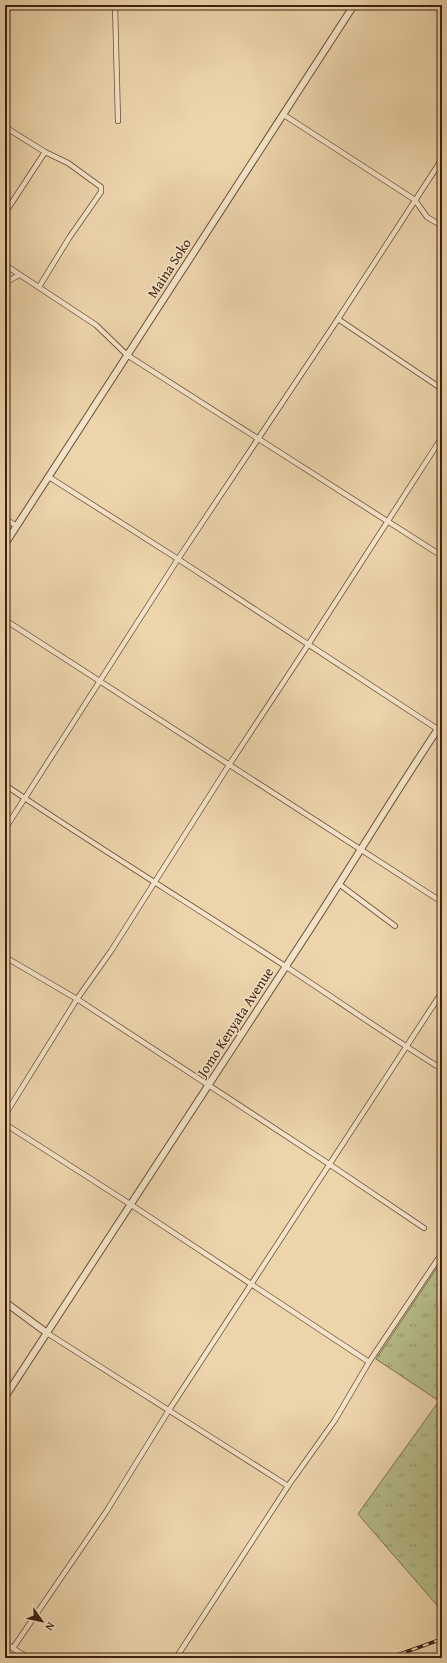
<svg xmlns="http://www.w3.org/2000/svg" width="447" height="1663" viewBox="0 0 447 1663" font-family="'Gentium Book Plus',serif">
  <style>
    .grass { fill: url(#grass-tufts); stroke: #7b6e4c }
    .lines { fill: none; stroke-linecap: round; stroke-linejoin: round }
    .minor-casing { stroke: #6b4d36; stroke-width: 6 }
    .tertiary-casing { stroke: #6b4d36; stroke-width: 8 }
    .minor { stroke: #f3e3c8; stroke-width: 4.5 }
    .tertiary { stroke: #f3e3c8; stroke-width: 6 }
    .rail-casing { stroke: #40200f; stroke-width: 3.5 }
    .rail { stroke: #f3e3c8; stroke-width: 2; stroke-dasharray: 6; stroke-linecap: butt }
    .labels { text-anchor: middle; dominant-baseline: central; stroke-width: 3; stroke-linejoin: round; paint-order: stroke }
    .street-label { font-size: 14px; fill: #40200f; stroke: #f3e3c8 }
  </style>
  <defs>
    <pattern id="grass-tufts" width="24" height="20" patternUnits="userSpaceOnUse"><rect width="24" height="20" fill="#b6bd8a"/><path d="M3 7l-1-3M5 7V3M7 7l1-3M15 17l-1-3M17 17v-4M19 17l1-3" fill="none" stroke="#95996f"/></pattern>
  </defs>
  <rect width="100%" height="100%" fill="#ecd4ab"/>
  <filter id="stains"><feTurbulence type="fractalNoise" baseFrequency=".005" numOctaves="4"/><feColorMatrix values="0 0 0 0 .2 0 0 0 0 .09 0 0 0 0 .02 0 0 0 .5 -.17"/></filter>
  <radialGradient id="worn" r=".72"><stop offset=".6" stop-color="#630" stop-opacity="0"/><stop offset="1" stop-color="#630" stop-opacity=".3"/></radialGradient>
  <path class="grass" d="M442,1260V1611L358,1514L439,1401L376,1359Z"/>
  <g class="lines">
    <g class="minor-casing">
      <g id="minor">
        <path d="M115,5L118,121"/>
        <path d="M284,115L415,200L427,217L442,226"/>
        <path d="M5,127L45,152L68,163L101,187V192L69,238L39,287"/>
        <path d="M5,213L45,152"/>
        <path d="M5,265L96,325L127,355L442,556"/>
        <path d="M5,283L19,275"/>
        <path d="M338,319L442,389"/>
        <path d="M49,477L178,559L442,732"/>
        <path d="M5,519L17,526"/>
        <path d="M5,620L442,902"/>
        <path d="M5,785C97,847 192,905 285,966C337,1000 388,1036 442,1069"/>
        <path d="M5,829L178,559L338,319L442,159"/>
        <path d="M339,884L395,926"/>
        <path d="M5,957L77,999L329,1164L424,1228"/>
        <path d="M5,1115L77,999L111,951L229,765L308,645L442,437"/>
        <path d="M5,1124L130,1204L369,1362"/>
        <path d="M47,1333L288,1486"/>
        <path d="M5,1643L28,1658"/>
        <path d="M13,1648L106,1512L169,1410L442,992"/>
        <path d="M176,1658L288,1486L335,1420L369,1362L442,1253"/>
      </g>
    </g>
    <g class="tertiary-casing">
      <g id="tertiary">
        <path d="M5,544L354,5"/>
        <path d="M5,1302L47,1333"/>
        <path d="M5,1397C106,1242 208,1086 309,931C354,862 396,791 442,723"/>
      </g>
    </g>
    <use href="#minor" class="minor"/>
    <use href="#tertiary" class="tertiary"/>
    <g class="rail-casing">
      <path id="rail" d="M389,1658L442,1639"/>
    </g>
    <use href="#rail" class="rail"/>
  </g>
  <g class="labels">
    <g class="street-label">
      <text transform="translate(169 268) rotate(-57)">Maina Soko</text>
      <text transform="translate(235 1022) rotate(-57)">Jomo Kenyata Avenue</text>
    </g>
  </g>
  <rect width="447" height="1663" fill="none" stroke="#ecd4ab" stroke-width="20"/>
  <rect x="6" y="6" width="435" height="1651" fill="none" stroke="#40200f" stroke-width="2"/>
  <rect x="10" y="10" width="427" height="1643" fill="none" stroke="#40200f"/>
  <g transform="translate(42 1621) rotate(123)" stroke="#f3e3c8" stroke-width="3" paint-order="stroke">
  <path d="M0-3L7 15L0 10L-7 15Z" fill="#40200f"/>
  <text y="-6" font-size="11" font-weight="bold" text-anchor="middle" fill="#40200f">N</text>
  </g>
  <rect width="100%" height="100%" filter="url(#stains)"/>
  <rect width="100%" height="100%" fill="url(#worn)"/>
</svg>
